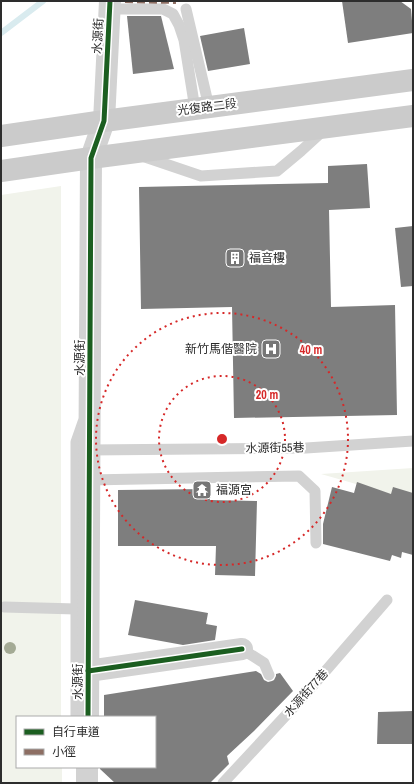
<svg xmlns="http://www.w3.org/2000/svg" width="414" height="784" viewBox="0 0 414 784" font-family="'Archivo Narrow','Noto Sans TC',sans-serif">
  <style>
    .green { fill: #f1f3eb }
    .lines { fill: none; stroke-linecap: round; stroke-linejoin: round }
    .stream { stroke: #d9ebef; stroke-width: 6 }
    .building { fill: #7e7e7e }
    .service { stroke: #d2d2d2; stroke-width: 11 }
    .minor { stroke: #d2d2d2; stroke-width: 22 }
    .secondary { stroke: #cbcbcb; stroke-width: 22 }
    .quiet { stroke: #8d6e63; stroke-width: 4; stroke-dasharray: 8 4; stroke-linecap: butt }
    .cycleway-casing { stroke: #fff; stroke-width: 8 }
    .cycleway { stroke: #1b5e20; stroke-width: 5 }
    .tree { fill: #a4aa95 }
    .ring { fill: none; stroke: #d62828; stroke-width: 2; stroke-dasharray: 2 4 }
    .labels { text-anchor: middle; dominant-baseline: central; stroke-width: 4; stroke-linejoin: round; paint-order: stroke }
    .street-label { font-size: 12px; fill: #2d2d2d; stroke: #fff }
    .poi-label { font-size: 12px; fill: #2d2d2d; stroke: #fff; text-anchor: start }
    .centre { fill: #d62828; stroke: #fff; stroke-width: 2 }
    .ring-label { font-size: 12px; text-anchor: middle; font-weight: bold; fill: #d62828; stroke: #fff; stroke-width: 4; stroke-linejoin: round; paint-order: stroke }
  </style>
  <rect width="100%" height="100%" fill="#fff"/>
  <g class="green">
    <path d="M61,186V717H17V767H62V783H1V195Z"/>
    <path d="M413,468V493L391,494L321,474Z"/>
  </g>
  <g class="lines">
    <path class="stream" d="M1,33L43,1"/>
  </g>
  <g class="building">
    <path d="M342,1H400L411,9L413,33L348,43Z"/>
    <path d="M127,16H161L174,69L133,74Z"/>
    <path d="M244,28L250,64L208,71L200,36Z"/>
    <path d="M367,164L370,208L329,210L331,307L395,305L397,415L234,418L232,307L141,309L139,187L328,183V166Z"/>
    <path d="M413,226V286L401,287L395,228Z"/>
    <path d="M357,482L391,494L393,487L413,493V555L402,552L401,558L392,555L390,561L323,544V524L332,487L354,493Z"/>
    <path d="M208,489L210,500L257,501L255,576L215,575L216,546H118V490Z"/>
    <path d="M135,600L208,613L206,624L217,626L215,640L183,645L128,635Z"/>
    <path d="M256,671L261,674L264,680L268,682L272,681L274,680L276,676V674L280,673L293,691L254,731L227,756L229,764L210,783H115L100,769V767H155V717H104V695Z"/>
    <path d="M413,711V744H377L378,712Z"/>
  </g>
  <g class="lines">
    <g class="service">
      <path d="M109,9H163L173,14L179,25L184,40L195,109"/>
      <path d="M186,9L209,107"/>
      <path d="M142,156L201,176L277,171L301,151L324,130"/>
      <path d="M89,450L306,448L413,441"/>
      <path d="M89,480L299,476L315,491L316,543"/>
      <path d="M4,607L76,609"/>
      <path d="M242,649L264,663L269,675"/>
      <path d="M76,717V442L83,422"/>
      <path d="M223,783L303,697L387,600"/>
    </g>
    <g class="minor">
      <path d="M88,671L242,649"/>
      <path d="M88,717L91,158L104,121L110,1"/>
      <path d="M87,783V767"/>
    </g>
    <g class="secondary">
      <path d="M1,136L104,121L413,80"/>
      <path d="M1,171L91,158L413,116"/>
    </g>
    <path class="quiet" d="M125,1L176,2"/>
    <g class="cycleway-casing">
      <g id="cycleway">
        <path d="M88,671L242,649"/>
        <path d="M88,717L91,158L104,121L110,1"/>
      </g>
    </g>
    <use href="#cycleway" class="cycleway"/>
  </g>
  <circle class="tree" cx="10" cy="648" r="6"/>
  <g class="ring">
    <circle cx="222" cy="439" r="63"/>
    <circle cx="222" cy="439" r="126"/>
  </g>
  <defs>
    <g id="building-square" transform="scale(1)"><rect x="-9" y="-9" width="18" height="18" rx="4" fill="#767676" stroke="#fff"/><path d="M-4-6H4V6H1V3H-1V6H-4ZM-2.5-4.3h1.7v1.8h-1.7ZM.8-4.3h1.7v1.8H.8ZM-2.5-1h1.7V.8h-1.7ZM.8-1h1.7V.8H.8Z" fill="#fff"/></g>
    <g id="hospital-square" transform="scale(1)"><rect x="-9" y="-9" width="18" height="18" rx="4" fill="#767676" stroke="#fff"/><path d="M-5-5h3v3.5h4V-5h3V5h-3V1.5h-4V5h-3Z" fill="#fff"/></g>
    <g id="temple-square" transform="scale(1)"><rect x="-9" y="-9" width="18" height="18" rx="4" fill="#767676" stroke="#fff"/><path d="M0-6L5-2H3V0L6.5 2.5H4V6H1.5V3h-3V6H-4V2.5H-6.5L-3 0V-2H-5Z" fill="#fff"/></g>
  </defs>
  <g fill-rule="evenodd">
    <use href="#building-square" x="235" y="258"/>
    <use href="#hospital-square" x="271" y="349"/>
    <use href="#temple-square" x="202" y="490"/>
  </g>
  <g class="labels">
    <g class="street-label">
      <text transform="translate(98 36) rotate(-87)">水源街</text>
      <text transform="translate(207 107) rotate(-7)">光復路二段</text>
      <text transform="translate(80 358) rotate(-90)">水源街</text>
      <text transform="translate(275 448) rotate(-1)">水源街55巷</text>
      <text transform="translate(78 682) rotate(-90)">水源街</text>
      <text transform="translate(306 693) rotate(-48)">水源街77巷</text>
    </g>
    <g class="poi-label">
      <text x="249" y="258">福音樓</text>
      <text x="257" y="349" text-anchor="end">新竹馬偕醫院</text>
      <text x="216" y="490">福源宮</text>
    </g>
  </g>
  <circle cx="222" cy="439" r="6" class="centre"/>
  <g class="ring-label">
    <text x="311" y="354">40 m</text>
    <text x="267" y="399">20 m</text>
  </g>
  <rect width="414" height="784" fill="none" stroke="#2d2d2d" stroke-width="4"/>
  <rect x="16" y="716" width="140" height="52" fill="#ffffff" stroke="#ababab"/>
  <rect x="24" y="729" width="20" height="6" fill="#1b5e20" stroke="#ababab"/>
  <text x="52" y="736" font-size="12" fill="#2d2d2d">自行車道</text>
  <rect x="24" y="749" width="20" height="6" fill="#8d6e63" stroke="#ababab"/>
  <text x="52" y="756" font-size="12" fill="#2d2d2d">小徑</text>
</svg>
